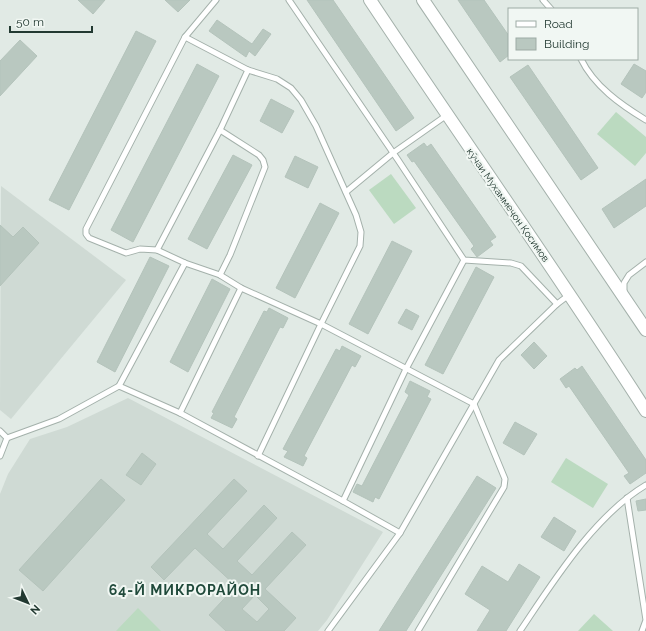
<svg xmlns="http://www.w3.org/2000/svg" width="646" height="631" viewBox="0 0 646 631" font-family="Raleway,sans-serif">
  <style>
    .built { fill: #cfdad4 }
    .garden { fill: #bbdac0 }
    .building { fill: #b9c8c0; stroke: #b4c3bb; fill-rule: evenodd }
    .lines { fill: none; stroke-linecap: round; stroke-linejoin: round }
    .service-casing { stroke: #a4b1ab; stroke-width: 7 }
    .tertiary-casing { stroke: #a4b1ab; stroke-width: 14 }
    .service { stroke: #fff; stroke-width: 5 }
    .tertiary { stroke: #fff; stroke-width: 12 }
    .labels { text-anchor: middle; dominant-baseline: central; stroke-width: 4; stroke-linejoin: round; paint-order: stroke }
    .street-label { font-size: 10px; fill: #223931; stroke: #f1f7f3 }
    .district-label { font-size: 14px; font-weight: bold; letter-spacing: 1px; fill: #204a3b; stroke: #f1f7f3 }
  </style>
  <rect width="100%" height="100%" fill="#e1eae5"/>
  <g class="built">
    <path d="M1,186L126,280L11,419L0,410Z"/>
    <path d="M128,398L383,532L327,620L318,631H0V494L8,474L30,439L67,427Z"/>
  </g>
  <g class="garden">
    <path d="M616,112L646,137V153L635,166L597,134Z"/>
    <path d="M391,174L416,208L394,224L369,190Z"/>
    <path d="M566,458L608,484L593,508L551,482Z"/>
    <path d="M138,608L161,631H116Z"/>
    <path d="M594,614L613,631H578Z"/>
  </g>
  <g class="building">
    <path d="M78,0H105L93,14Z"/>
    <path d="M165,0H190L178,12Z"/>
    <path d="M307,0H333L414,118L396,131Z"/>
    <path d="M458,0H484L509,36V55L500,62Z"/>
    <path d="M217,20L252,44L263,29L271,34L255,56L249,51L246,57L209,31Z"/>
    <path d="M136,31L156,41L69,210L49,200Z"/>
    <path d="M20,40L37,56L0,96V61Z"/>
    <path d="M197,64L219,76L133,242L111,230Z"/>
    <path d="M634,64L646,71V92L642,98L621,84Z"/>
    <path d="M528,65L598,168L581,180L510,77Z"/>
    <path d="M271,99L294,111L282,133L260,121Z"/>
    <path d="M424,143L427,147L431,144L496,237L490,241L493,245L477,257L471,249L474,246L414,161L412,162L407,155Z"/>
    <path d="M233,155L252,165L207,249L188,239Z"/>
    <path d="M295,156L318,167L308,188L285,177Z"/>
    <path d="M646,179V206L614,228L602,209Z"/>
    <path d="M320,203L339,213L295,298L276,288Z"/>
    <path d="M0,225L13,237L23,227L39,243L0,286Z"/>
    <path d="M392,241L412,251L368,334L349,324Z"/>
    <path d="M150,257L169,266L115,372L97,362Z"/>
    <path d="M476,267L494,277L443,374L425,365Z"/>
    <path d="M212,279L230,289L188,372L170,362Z"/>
    <path d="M269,308L288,318L283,328L280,327L234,417L237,419L232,428L211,418L214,413L212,412L264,311L267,312Z"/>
    <path d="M406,309L419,316L412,330L398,323Z"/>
    <path d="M534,342L547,356L534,369L521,355Z"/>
    <path d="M342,346L361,356L355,367L352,365L304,456L307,458L303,466L284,457L288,451L283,449L336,349L340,351Z"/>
    <path d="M582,366L646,460V473L630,484L624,476L629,473L569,386L566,388L560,379L575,368L577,370Z"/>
    <path d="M410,381L430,391L427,397L431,399L379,499L375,497L373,502L353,492L357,484L362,486L409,395L405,392Z"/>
    <path d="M515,422L537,434L524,455L503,443Z"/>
    <path d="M142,453L156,464L141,485L126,475Z"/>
    <path d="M477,476L496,488L406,631H379Z"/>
    <path d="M101,479L125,500L43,591L19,570Z"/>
    <path d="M234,479L247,491L207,534L223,549L264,505L277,518L237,561L252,575L292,532L306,545L265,589L296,618L284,631H226L209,615L236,586L195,548L164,580L151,567ZM255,595L269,609L257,622L242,609Z"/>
    <path d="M646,499V510L638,511L636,501Z"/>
    <path d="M554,517L576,531L564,551L541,537Z"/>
    <path d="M519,564L540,577L506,631H477L490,610L465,594L482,566L508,582Z"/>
  </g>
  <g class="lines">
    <g class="service-casing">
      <g id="service">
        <path d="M216,0L185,37L86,229V234L89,238L126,253L140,249L157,250L185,263L220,275L241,288L321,324L474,404L505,479L504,487L418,631"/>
        <path d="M289,0L398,160L464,260L511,263L521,266L557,304"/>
        <path d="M543,0L551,9"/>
        <path d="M185,37L248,70L277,79L291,88L301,100L316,126L356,215L361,232L360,246L321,324L258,456"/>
        <path d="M581,59C594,86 621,105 646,120"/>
        <path d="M220,130L259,155L263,160L265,167L230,255L220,275"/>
        <path d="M346,192L393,153L447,115"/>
        <path d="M157,250L220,130L248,70"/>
        <path d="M624,293V283L629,275L646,262"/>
        <path d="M119,386L185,263"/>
        <path d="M180,413L241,288"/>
        <path d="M0,431L7,438L59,419L119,386L180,413L343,501L400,533"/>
        <path d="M0,456L7,438"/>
        <path d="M627,498L646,620L642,631"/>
        <path d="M343,501L406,369L464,260"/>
        <path d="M328,631L400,533L499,360L557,304L569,295"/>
        <path d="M520,631C553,582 594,516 646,485"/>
      </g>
    </g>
    <g class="tertiary-casing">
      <g id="tertiary">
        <path d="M370,0C461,137 557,272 646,411"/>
        <path d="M423,0L646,330"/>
      </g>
    </g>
    <use href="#service" class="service"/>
    <use href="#tertiary" class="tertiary"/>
  </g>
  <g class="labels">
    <g class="street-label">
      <text transform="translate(508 205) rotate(55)">кӯчаи Мухаммеҷон Қосимов</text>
    </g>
    <g class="district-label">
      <text x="185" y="590">64-Й МИКРОРАЙОН</text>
    </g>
  </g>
  <rect x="508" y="8" width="130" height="52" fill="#f1f7f3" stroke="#9eaba5"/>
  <rect x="516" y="21" width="20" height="6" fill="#ffffff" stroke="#9eaba5"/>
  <text x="544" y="28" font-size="12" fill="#223931">Road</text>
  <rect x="516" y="38" width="20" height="12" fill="#b9c8c0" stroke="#9eaba5"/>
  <text x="544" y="48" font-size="12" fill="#223931">Building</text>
  <g transform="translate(28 603) rotate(133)" stroke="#f1f7f3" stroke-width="3" paint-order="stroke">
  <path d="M0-3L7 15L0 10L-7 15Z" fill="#223931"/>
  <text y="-6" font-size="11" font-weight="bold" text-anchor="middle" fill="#223931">N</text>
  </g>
  <path d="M10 26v6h82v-6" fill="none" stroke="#223931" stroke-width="2"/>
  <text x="16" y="26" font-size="12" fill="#223931" stroke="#f1f7f3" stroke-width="3" paint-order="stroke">50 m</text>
</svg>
